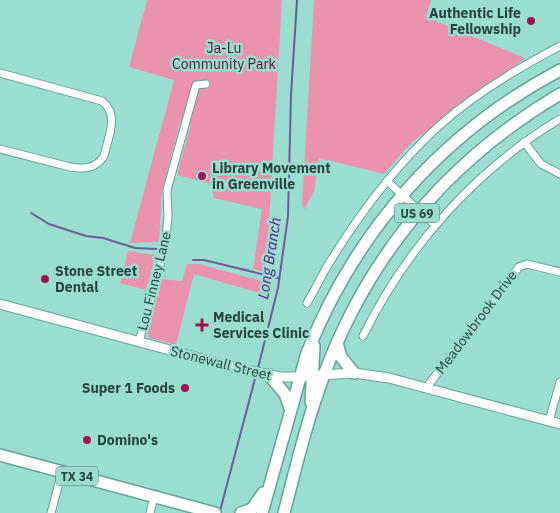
<svg xmlns="http://www.w3.org/2000/svg" width="560" height="513" viewBox="0 0 560 513" font-family="'IBM Plex Sans',sans-serif">
  <style>
    .green { fill: #eb93ae }
    .lines { fill: none; stroke-linecap: round; stroke-linejoin: round }
    .stream { stroke: #6d5b9d; stroke-width: 2 }
    .minor-casing { stroke: #60a396; stroke-width: 9 }
    .tertiary-casing { stroke: #60a396; stroke-width: 11 }
    .primary-casing { stroke: #60a396; stroke-width: 14 }
    .trunk-casing { stroke: #60a396; stroke-width: 14 }
    .minor { stroke: #fff; stroke-width: 7 }
    .tertiary { stroke: #fff; stroke-width: 9 }
    .primary { stroke: #fff; stroke-width: 11 }
    .trunk { stroke: #fff; stroke-width: 11 }
    .poi-dot { fill: #a11055; stroke: #9aded0; stroke-width: 2 }
    .labels { text-anchor: middle; dominant-baseline: central; stroke-width: 5; stroke-linejoin: round; paint-order: stroke }
    .shield { fill: #9aded0; stroke: #497168; stroke-width: 1 }
    .shield-label { font-size: 12px; font-weight: bold; fill: #26423c }
    .poi-label { font-size: 14px; font-weight: bold; fill: #26423c; stroke: #9aded0; text-anchor: start }
    .park-label { font-size: 14px; fill: #550e2c; stroke: #9aded0 }
    .street-label { font-size: 14px; fill: #26423c; stroke: #9aded0 }
    .water-label { font-size: 15px; font-style: italic; fill: #51178b; stroke: #9aded0 }
  </style>
  <rect width="100%" height="100%" fill="#9aded0"/>
  <g class="green">
    <path d="M147,0H282L266,272L253,269L262,209L214,198L211,184L177,175L191,124L180,123L162,191L159,242L130,243L174,80L129,67Z"/>
    <path d="M314,0H431L426,17L525,58L411,143L384,174L319,158L314,191L304,210L302,204Z"/>
    <path d="M128,251L156,255L146,290L120,283Z"/>
    <path d="M187,264H199L265,282L263,294L194,274L176,345L150,338L147,333L161,279L182,281Z"/>
  </g>
  <g class="lines">
    <g class="stream">
      <path d="M31,213L49,224L86,236L103,238L135,248L158,249"/>
      <path d="M193,260H204L278,278"/>
      <path d="M258,368L278,288L288,216L291,95L297,0"/>
      <path d="M220,511L256,375"/>
    </g>
    <g class="minor-casing">
      <g id="minor">
        <path d="M0,73L102,101C120,115 108,137 104,156C96,169 84,169 70,167L0,149"/>
        <path d="M524,142L541,164L560,174"/>
        <path d="M387,181L435,225"/>
        <path d="M307,303C316,288 323,272 333,257C363,209 398,163 440,125C476,93 518,68 560,46"/>
        <path d="M363,336C407,247 475,170 560,119"/>
        <path d="M139,342L165,247L168,217L167,190L196,85L206,84"/>
        <path d="M426,388L519,267L527,264L560,272"/>
        <path d="M549,421L560,382"/>
        <path d="M51,513L62,472"/>
        <path d="M150,513L154,497"/>
      </g>
    </g>
    <g class="tertiary-casing">
      <g id="tertiary">
        <path d="M0,304L236,368L280,377H304"/>
        <path d="M319,375L354,373L389,378L560,424"/>
      </g>
    </g>
    <g class="primary-casing">
      <path id="primary" d="M0,455L215,513"/>
    </g>
    <g class="trunk-casing">
      <g id="trunk">
        <path d="M337,343L341,357L354,373"/>
        <path d="M269,375L285,394L290,408"/>
        <path d="M311,402L314,346"/>
        <path d="M241,513L252,509L263,493"/>
        <path d="M262,513L307,353C356,230 443,132 560,70"/>
        <path d="M284,513C296,467 307,420 324,375C369,254 449,160 560,94"/>
      </g>
    </g>
    <use href="#minor" class="minor"/>
    <use href="#tertiary" class="tertiary"/>
    <use href="#primary" class="primary"/>
    <use href="#trunk" class="trunk"/>
  </g>
  <g class="poi-dot">
    <circle cx="531" cy="21" r="5"/>
    <circle cx="202" cy="176" r="5"/>
    <circle cx="45" cy="279" r="5"/>
    <path d="M199.5 317.5h5v5h5v5h-5v5h-5v-5h-5v-5h5z"/>
    <circle cx="185" cy="388" r="5"/>
    <circle cx="87" cy="440" r="5"/>
  </g>
  <g class="labels">
    <g class="shield">
      <rect x="394.5" y="203.5" width="45" height="19" rx="4"/>
      <rect x="56" y="466.5" width="42" height="19" rx="4"/>
    </g>
    <g class="shield-label">
      <text x="417" y="213">US 69</text>
      <text x="77" y="476">TX 34</text>
    </g>
    <g class="poi-label">
      <text x="521" y="13" text-anchor="end">Authentic Life<tspan x="521" dy="16">Fellowship</tspan></text>
      <text x="212" y="168">Library Movement<tspan x="212" dy="16">in Greenville</tspan></text>
      <text x="55" y="271">Stone Street<tspan x="55" dy="16">Dental</tspan></text>
      <text x="213" y="317">Medical<tspan x="213" dy="16">Services Clinic</tspan></text>
      <text x="175" y="388" text-anchor="end">Super 1 Foods</text>
      <text x="97" y="440">Domino's</text>
    </g>
    <g class="park-label">
      <text x="224" y="48">Ja-Lu<tspan x="224" dy="16">Community Park</tspan></text>
    </g>
    <g class="street-label">
      <text transform="translate(154 281) rotate(-76)">Lou Finney Lane</text>
      <text transform="translate(476 322) rotate(-53)">Meadowbrook Drive</text>
      <text transform="translate(221 363) rotate(14)">Stonewall Street</text>
    </g>
    <g class="water-label">
      <text transform="translate(269 258) rotate(-81)">Long Branch</text>
    </g>
  </g>
</svg>
